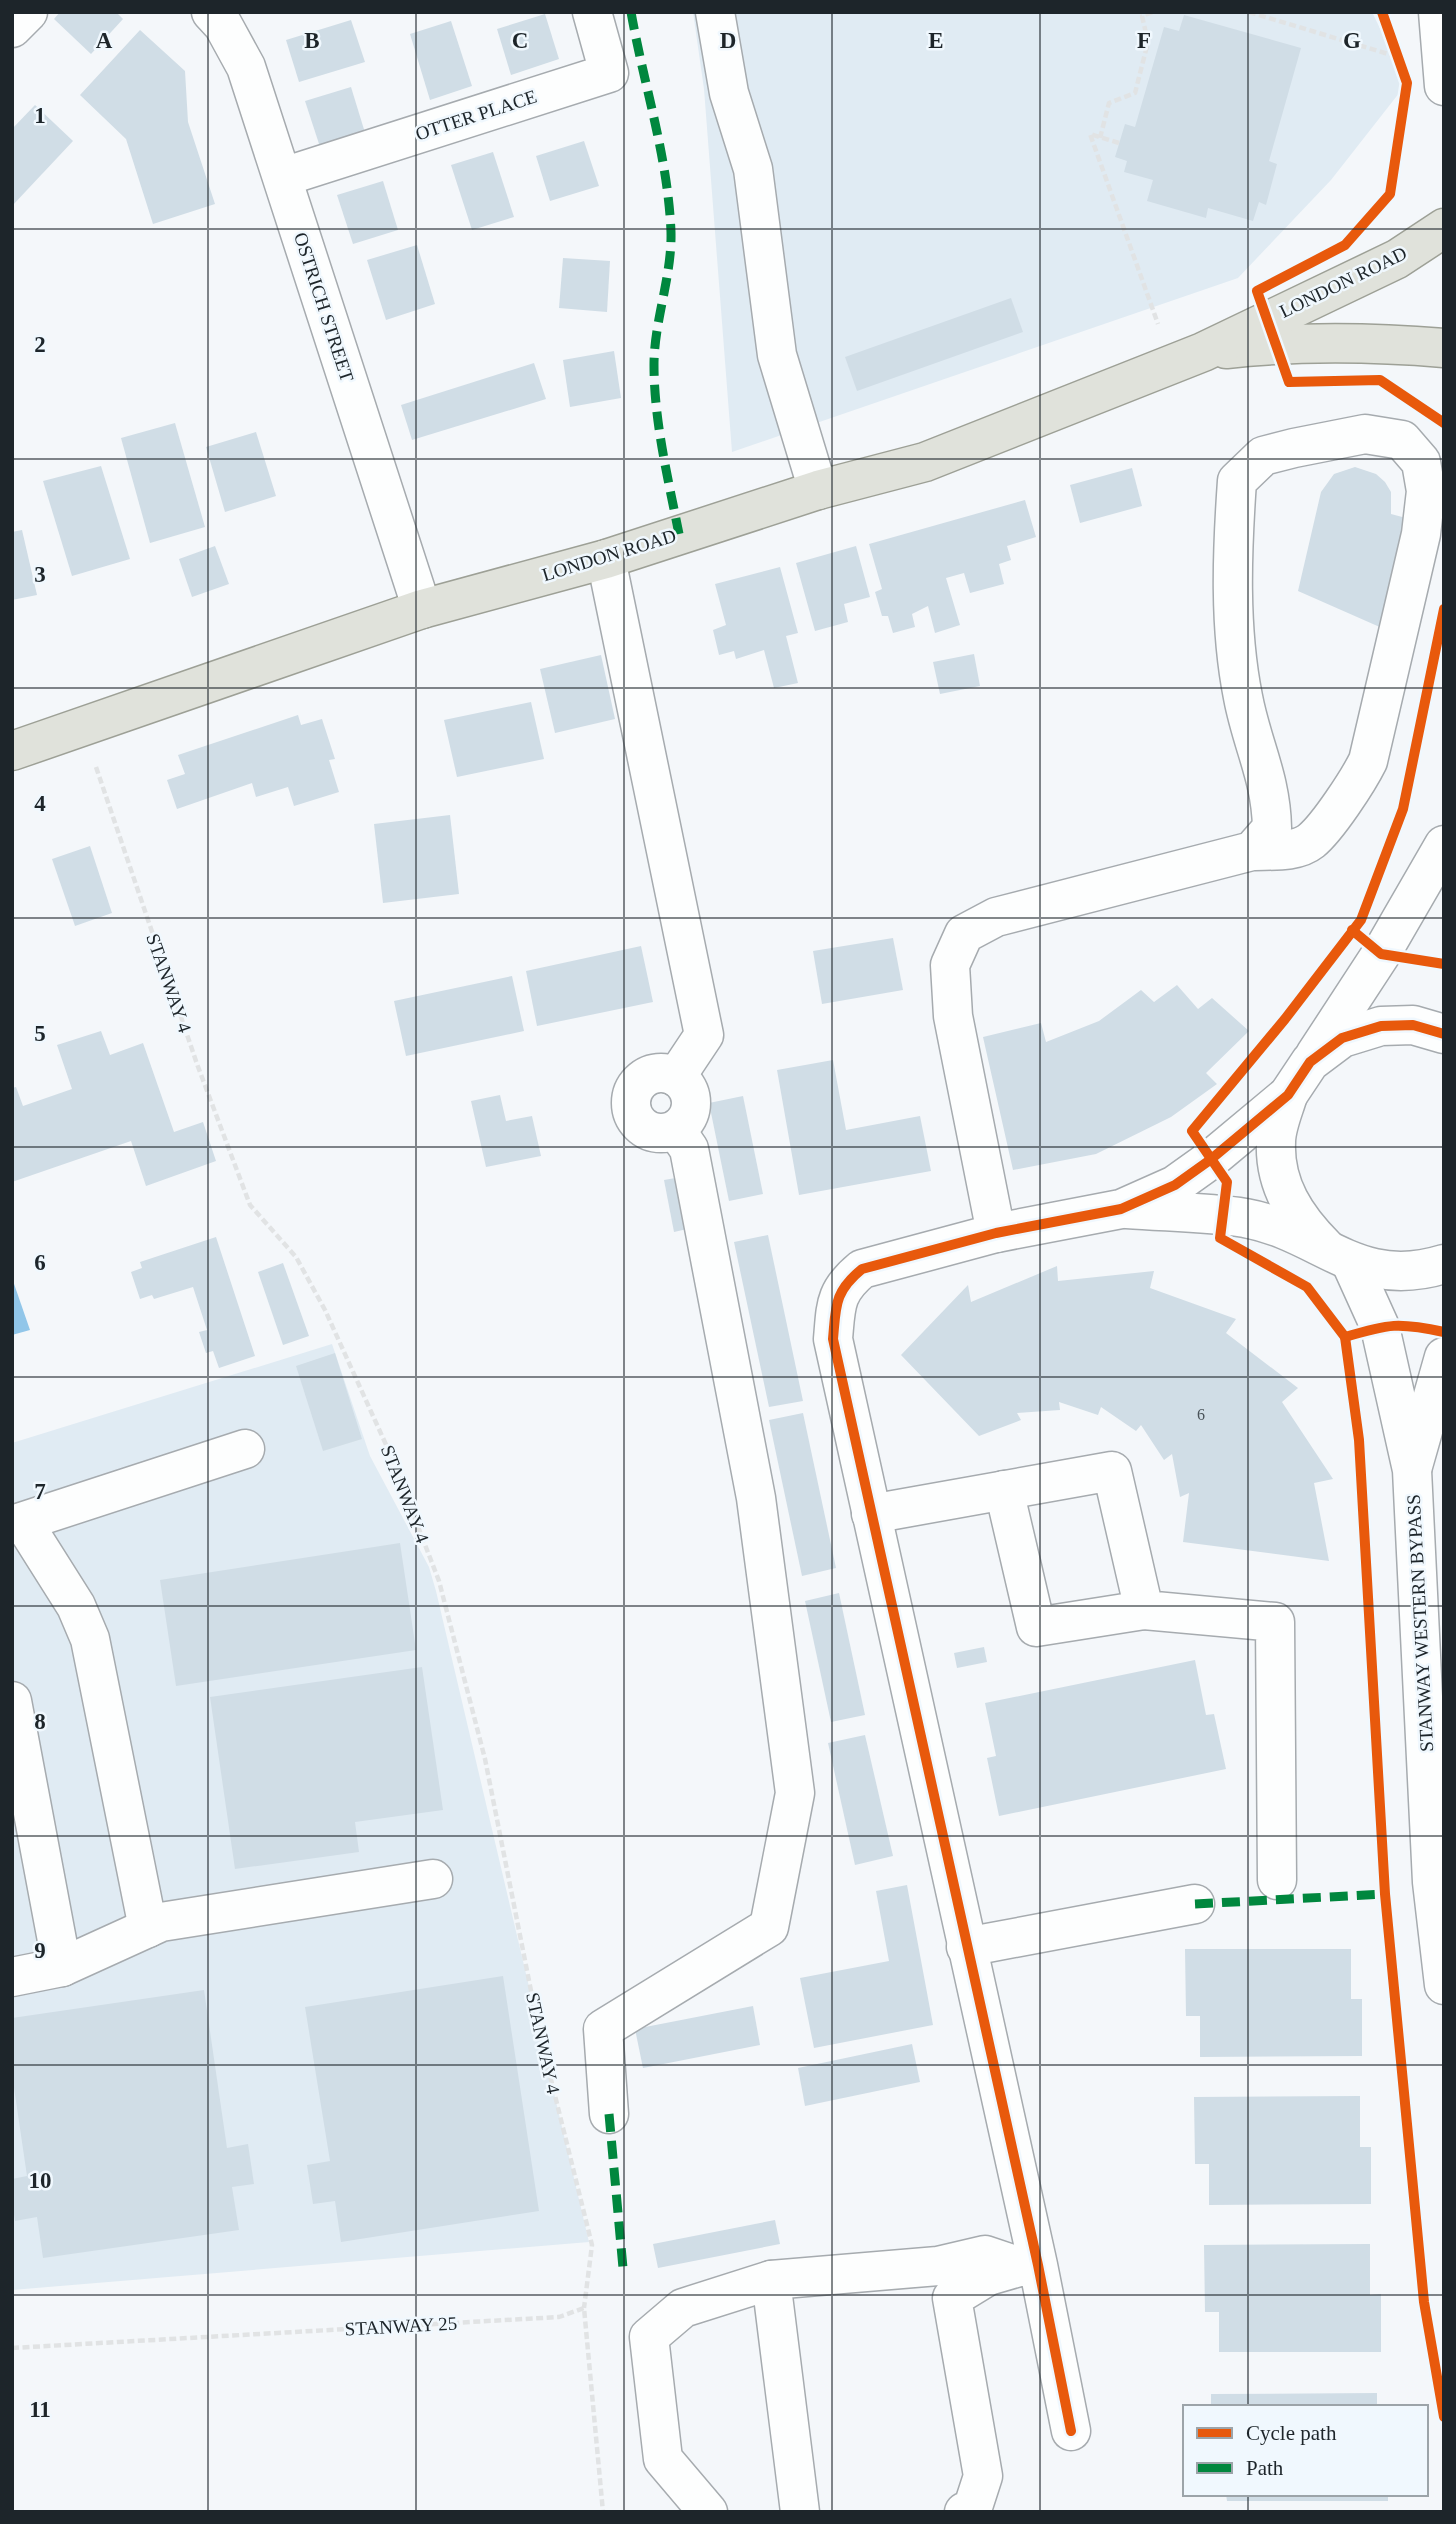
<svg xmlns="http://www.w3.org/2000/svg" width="1456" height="2524" viewBox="0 0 1456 2524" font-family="Georgia,serif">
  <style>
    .built { fill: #e0ebf3 }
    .water { fill: #91c6e9 }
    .building { fill: #d0dde6 }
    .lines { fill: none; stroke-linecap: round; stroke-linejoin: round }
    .minor-casing { stroke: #a6abaf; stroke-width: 41 }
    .major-casing { stroke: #9da096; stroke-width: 41 }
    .path { stroke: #e1e3e4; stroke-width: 4.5; stroke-dasharray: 7 3.5; stroke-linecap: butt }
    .minor { stroke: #fdfefe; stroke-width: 38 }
    .major { stroke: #e0e2db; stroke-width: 38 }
    .quiet { stroke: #00873e; stroke-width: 9; stroke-dasharray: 18 9; stroke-linecap: butt }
    .cycleway-casing { stroke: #f0f8fe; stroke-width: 15 }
    .cycleway { stroke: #e8590c; stroke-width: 10 }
    .grid { fill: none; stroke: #1d252a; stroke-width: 2; stroke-opacity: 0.55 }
    .labels { text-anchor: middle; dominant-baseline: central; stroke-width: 5; stroke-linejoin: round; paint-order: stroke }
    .number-label { font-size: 16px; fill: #4a5359 }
    .street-label { font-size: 19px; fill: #1d252a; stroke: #f0f8fe }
    .grid-label { font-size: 23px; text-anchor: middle; font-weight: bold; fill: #1d252a; stroke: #f0f8fe; stroke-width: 5; stroke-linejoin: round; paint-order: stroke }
  </style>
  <rect width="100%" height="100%" fill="#f4f7fa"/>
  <g class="built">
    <path d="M693,12H1372L1407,83L1331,180L1238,278L732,452L704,89Z"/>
    <path d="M332,1344L370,1456L429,1567L436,1591L589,2242L12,2290V1443Z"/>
  </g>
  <path class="water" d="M12,1278L30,1330L12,1335Z"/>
  <g class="building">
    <path d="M60,12H116L123,19L91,54L54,19Z"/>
    <path d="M545,14L559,59L511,75L497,29Z"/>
    <path d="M1184,15L1301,48L1269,161L1277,164L1266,205L1259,202L1253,221L1208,208L1206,218L1147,201L1153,180L1124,172L1127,161L1115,157L1125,124L1135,127L1164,27L1179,31Z"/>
    <path d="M351,20L365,62L299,82L286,40Z"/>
    <path d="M451,21L472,86L430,100L410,34Z"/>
    <path d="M140,30L185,71L188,122L215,204L153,224L126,139L80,95Z"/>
    <path d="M351,87L366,136L321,150L305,101Z"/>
    <path d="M35,105L73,141L12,206V129Z"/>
    <path d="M584,141L599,186L550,201L536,156Z"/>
    <path d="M493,152L514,217L472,230L451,165Z"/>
    <path d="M383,181L398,230L353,244L337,195Z"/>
    <path d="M417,245L435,304L386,320L367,260Z"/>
    <path d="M563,258L610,261L607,312L559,308Z"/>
    <path d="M1011,298L1023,332L857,391L845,357Z"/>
    <path d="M614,351L621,398L570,407L563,360Z"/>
    <path d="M534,363L546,399L412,440L401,405Z"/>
    <path d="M175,423L205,527L150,543L121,438Z"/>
    <path d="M256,432L276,496L225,512L206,447Z"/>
    <path d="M101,466L130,559L72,576L43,481Z"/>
    <path d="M1355,467L1376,474L1385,482L1391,492V514L1406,518L1382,628L1298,591L1321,492L1334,474Z"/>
    <path d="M1132,468L1142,506L1080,523L1070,485Z"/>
    <path d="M1025,500L1036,537L1007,546L1011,560L999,564L1004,584L970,593L964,573L946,578L960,625L935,633L928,606L912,614L915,627L893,633L888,616H882L875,592L882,589L869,544Z"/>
    <path d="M22,530L37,595L12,600V532Z"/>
    <path d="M215,546L229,584L192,597L179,559Z"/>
    <path d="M856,546L870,597L844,604L848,622L815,631L796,563Z"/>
    <path d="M780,567L798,633L786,636L798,683L774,688L764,650L736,659L734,651L719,655L713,630L726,625L715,584Z"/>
    <path d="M974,654L980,686L940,694L933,662Z"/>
    <path d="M601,655L615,719L555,733L540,669Z"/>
    <path d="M531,702L544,759L457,777L444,720Z"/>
    <path d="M298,715L301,725L322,719L335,759L329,760L339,792L294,806L288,787L256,797L252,783L177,809L167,780L185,774L178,755Z"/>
    <path d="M450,815L459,894L383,903L374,824Z"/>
    <path d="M90,846L112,913L75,926L52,859Z"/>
    <path d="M893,938L903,990L822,1004L813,951Z"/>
    <path d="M641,946L653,1002L537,1026L526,971Z"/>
    <path d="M512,976L524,1031L406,1056L394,1001Z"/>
    <path d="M1177,985L1198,1009L1212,998L1249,1031L1206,1073L1217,1084L1171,1117L1096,1154L1013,1170L983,1037L1041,1023L1046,1042L1099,1021L1141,990L1154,1002Z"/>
    <path d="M101,1031L110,1055L143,1043L174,1132L203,1122L216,1161L146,1186L131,1141L12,1182V1088L16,1087L23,1106L72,1089L57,1045Z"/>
    <path d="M833,1060L846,1130L920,1116L931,1171L799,1195L777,1070Z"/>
    <path d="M500,1095L506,1121L532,1116L541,1156L486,1167L471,1101Z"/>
    <path d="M743,1096L763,1194L729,1201L709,1103Z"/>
    <path d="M687,1176L696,1227L674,1232L664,1180Z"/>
    <path d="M768,1235L803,1401L769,1407L734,1242Z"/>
    <path d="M216,1237L255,1356L219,1368L213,1351L206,1353L199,1332L207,1330L193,1287L154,1299L152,1295L140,1299L131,1272L142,1268L140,1262Z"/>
    <path d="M283,1263L309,1336L283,1345L258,1272Z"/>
    <path d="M1057,1266L1058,1281L1154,1271L1150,1288L1236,1319L1226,1333L1298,1388L1282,1402L1333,1479L1314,1483L1329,1561L1183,1542L1189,1493L1180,1497L1172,1454L1164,1460L1141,1425L1136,1431L1101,1407L1098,1415L1059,1402L1060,1410L1017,1413L1021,1420L979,1436L901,1355L968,1285L971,1302Z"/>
    <path d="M335,1353L362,1439L323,1451L296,1366Z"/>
    <path d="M803,1413L836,1568L802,1576L769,1420Z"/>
    <path d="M400,1543L416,1650L176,1686L160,1580Z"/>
    <path d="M839,1593L865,1715L831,1722L805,1601Z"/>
    <path d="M984,1647L987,1662L957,1668L954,1653Z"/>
    <path d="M1195,1660L1206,1715L1214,1714L1226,1769L999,1816L987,1758L996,1756L985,1703Z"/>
    <path d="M422,1667L443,1810L355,1822L359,1852L235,1869L210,1697Z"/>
    <path d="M865,1735L893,1856L855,1865L828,1743Z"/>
    <path d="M907,1885L933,2025L814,2048L800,1978L889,1961L876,1891Z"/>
    <path d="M1185,1949H1351V1999H1362V2056L1200,2057V2016H1186Z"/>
    <path d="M503,1976L539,2211L341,2242L335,2201L313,2204L307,2165L330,2161L305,2007Z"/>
    <path d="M204,1990L227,2148L248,2144L254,2184L232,2187L239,2230L43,2258L37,2217L15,2221L12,2202V2179L27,2176L12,2074V2018Z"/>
    <path d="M753,2006L760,2045L643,2068L635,2029Z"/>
    <path d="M912,2044L920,2082L805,2106L798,2068Z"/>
    <path d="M1360,2096V2147H1371V2204L1209,2205V2164H1195L1194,2097Z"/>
    <path d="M775,2220L780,2244L658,2268L653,2244Z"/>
    <path d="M1370,2244V2295L1381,2294V2352H1219V2312H1205L1204,2245Z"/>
    <path d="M1377,2393V2407H1211V2394Z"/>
    <path d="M1226,2494H1388V2501H1227Z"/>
  </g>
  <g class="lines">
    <g class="minor-casing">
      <g id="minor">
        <path d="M211,12L223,25L246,67L422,609"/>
        <path d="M715,12L729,93L753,169L777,355L818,490"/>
        <path d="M1438,12L1444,86"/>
        <path d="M12,28L28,12"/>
        <path d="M283,177L609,73L592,12"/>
        <path d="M606,559L704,1035L676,1077"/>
        <path d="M1315,1055L1381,954L1444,845"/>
        <circle cx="661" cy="1103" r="30"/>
        <path d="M1288,1095C1284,1109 1276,1127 1276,1142C1274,1185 1296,1218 1325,1247"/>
        <path d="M1127,1209C1166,1212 1206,1212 1245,1218C1322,1232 1357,1291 1444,1264"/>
        <path d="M996,1233L953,1016L950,965L964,934L996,917L1252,851L1272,828C1271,777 1252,745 1243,697C1229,627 1232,552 1237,481L1263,456L1294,448L1365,434L1402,440L1421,462L1426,491L1421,534L1368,761C1358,781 1328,827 1311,841C1296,853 1270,850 1252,851"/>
        <path d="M1351,1263L1380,1327L1412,1470L1432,1882L1444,1985"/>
        <path d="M1413,1466L1444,1357"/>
        <path d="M1004,1490L1036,1627L1144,1610"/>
        <path d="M871,1514L1112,1471L1144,1610L1275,1622L1277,1880"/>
        <path d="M23,1522L76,1606L90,1639L148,1928"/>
        <path d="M12,1525L245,1449"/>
        <path d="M12,1701L62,1967"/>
        <path d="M966,1947L1195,1904"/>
        <path d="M12,1977L62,1967L161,1922L433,1879"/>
        <path d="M609,2114L603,2029L769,1927L795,1793L756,1498L689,1149L676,1130"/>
        <path d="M771,2280L800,2512"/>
        <path d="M1071,2431L1038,2265L833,1339C836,1306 834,1292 862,1269L996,1233L1121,1209L1175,1185L1210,1160L1288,1095L1310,1062L1342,1038L1381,1026L1413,1025L1444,1034"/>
        <path d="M708,2512L663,2459L649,2337L683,2308L771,2280L938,2266L985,2255L1021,2267"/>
        <path d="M964,2512L972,2510L983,2476L952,2298L988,2276L1019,2267"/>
      </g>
    </g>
    <g class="major-casing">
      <g id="major">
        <path d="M1226,349C1299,341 1371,342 1444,348"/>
        <path d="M12,751L422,609L606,559L818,490L925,462L1203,352L1397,259L1444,228"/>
      </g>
    </g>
    <g class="path">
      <path d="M1249,12L1398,57"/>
      <path d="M1100,138L1109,103L1135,93L1148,42L1142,16L1153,12"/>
      <path d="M1119,143L1090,134L1158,324"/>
      <path d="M96,767L197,1064L250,1205L296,1257L325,1310L388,1449L439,1581L485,1759L539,2031L592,2245L584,2308"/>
      <path d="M12,2348L559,2317L584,2308L603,2512"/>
    </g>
    <use href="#minor" class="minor"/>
    <use href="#major" class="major"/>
    <g class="quiet">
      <path d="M631,12C644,86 668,157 671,232C672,277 654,321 654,365C654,421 668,478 679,534"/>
      <path d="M1195,1904L1385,1894"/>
      <path d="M609,2114L623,2268"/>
    </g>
    <g class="cycleway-casing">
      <g id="cycleway">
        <path d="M1382,12L1407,83L1390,194L1345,245L1257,291L1289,382L1380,380L1444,423"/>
        <path d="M1444,609L1403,809L1361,920L1285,1019L1192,1131L1227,1182L1220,1238L1307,1287L1345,1337L1359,1440L1385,1894L1424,2302L1444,2417"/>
        <path d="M1352,930L1381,954L1444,964"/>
        <path d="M1345,1337C1389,1324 1398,1322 1444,1332"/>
        <path d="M1071,2431L1038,2265L833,1339C836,1306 834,1292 862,1269L996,1233L1121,1209L1175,1185L1210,1160L1288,1095L1310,1062L1342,1038L1381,1026L1413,1025L1444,1034"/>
      </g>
    </g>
    <use href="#cycleway" class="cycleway"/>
  </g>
  <path class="grid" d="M208,12V2512M416,12V2512M624,12V2512M832,12V2512M1040,12V2512M1248,12V2407M12,229H1444M12,459H1444M12,688H1444M12,918H1444M12,1147H1444M12,1377H1444M12,1606H1444M12,1836H1444M12,2065H1444M12,2295H1444M1248,2494V2512"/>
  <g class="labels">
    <g class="number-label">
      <text x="1201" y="1414">6</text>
    </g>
    <g class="street-label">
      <text transform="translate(476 115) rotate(-18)">OTTER PLACE</text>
      <text transform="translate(1343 282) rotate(-26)">LONDON ROAD</text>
      <text transform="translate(324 307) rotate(72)">OSTRICH STREET</text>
      <text transform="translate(609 555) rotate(-17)">LONDON ROAD</text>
      <text transform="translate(169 983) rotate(71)">STANWAY 4</text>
      <text transform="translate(405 1494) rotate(69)">STANWAY 4</text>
      <text transform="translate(1420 1623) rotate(-93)">STANWAY WESTERN BYPASS</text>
      <text transform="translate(543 2043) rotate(78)">STANWAY 4</text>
      <text transform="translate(401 2326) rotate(-3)">STANWAY 25</text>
    </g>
  </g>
  <g class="grid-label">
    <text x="104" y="48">A</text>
    <text x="312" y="48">B</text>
    <text x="520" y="48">C</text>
    <text x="728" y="48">D</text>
    <text x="936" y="48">E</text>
    <text x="1144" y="48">F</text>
    <text x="1352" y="48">G</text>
    <text x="40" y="123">1</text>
    <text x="40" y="352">2</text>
    <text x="40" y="582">3</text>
    <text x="40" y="811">4</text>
    <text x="40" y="1041">5</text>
    <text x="40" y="1270">6</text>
    <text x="40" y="1499">7</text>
    <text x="40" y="1729">8</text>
    <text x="40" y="1958">9</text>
    <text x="40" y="2188">10</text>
    <text x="40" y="2417">11</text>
  </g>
  <rect width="1456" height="2524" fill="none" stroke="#1d252a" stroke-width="28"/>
  <rect x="1183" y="2405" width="245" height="91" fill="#f0f8fe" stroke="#9ca4a9" stroke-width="2"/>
  <rect x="1197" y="2428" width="35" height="10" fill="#e8590c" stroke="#9ca4a9" stroke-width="2"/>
  <text x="1246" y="2440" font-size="21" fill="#1d252a">Cycle path</text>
  <rect x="1197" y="2463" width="35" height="10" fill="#00873e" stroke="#9ca4a9" stroke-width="2"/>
  <text x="1246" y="2475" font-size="21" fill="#1d252a">Path</text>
</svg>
